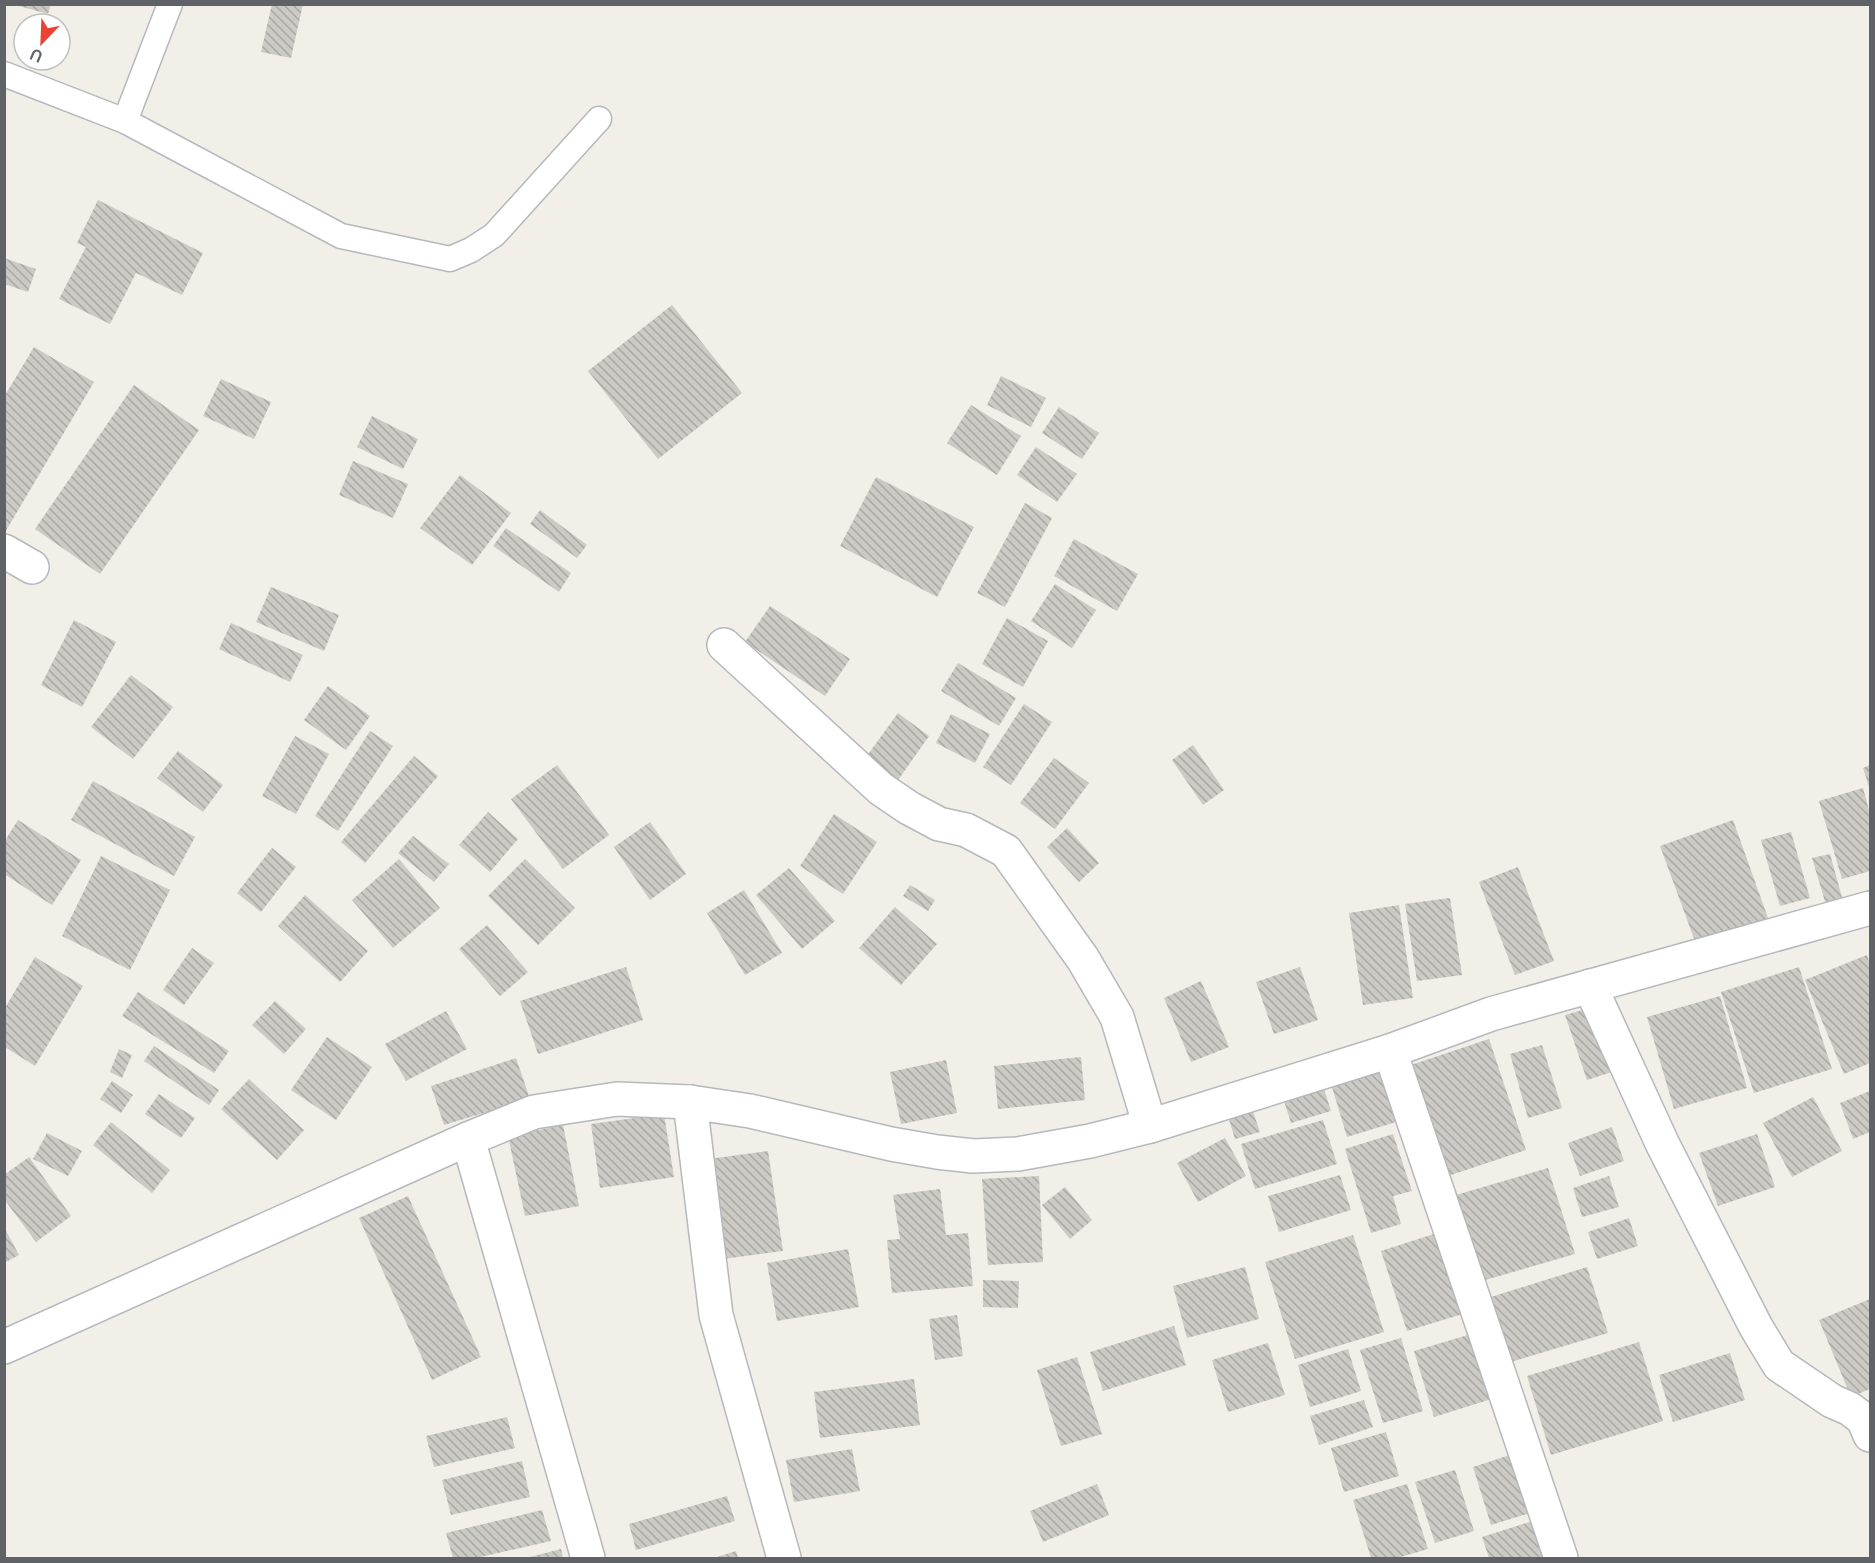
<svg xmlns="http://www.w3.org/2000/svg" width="1875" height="1563" viewBox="0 0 1875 1563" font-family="Lato,sans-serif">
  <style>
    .building { fill: url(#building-back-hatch) }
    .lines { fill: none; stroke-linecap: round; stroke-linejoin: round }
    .lane-casing { stroke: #b5b8bc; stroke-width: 27 }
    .street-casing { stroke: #b5b8bc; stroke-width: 36 }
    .lane { stroke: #fff; stroke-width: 24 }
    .street { stroke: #fff; stroke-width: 33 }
  </style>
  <defs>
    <pattern id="building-back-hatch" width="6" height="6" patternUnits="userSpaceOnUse" patternTransform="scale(1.5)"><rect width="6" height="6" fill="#cccac5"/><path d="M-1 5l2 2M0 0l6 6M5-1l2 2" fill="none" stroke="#a9a8a4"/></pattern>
  </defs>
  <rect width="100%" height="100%" fill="#f1efe8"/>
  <g class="building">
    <path d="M12,4H51L48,14Z"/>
    <path d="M272,4H303L291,58L261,52Z"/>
    <path d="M98,200L203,253L182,295L136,273L110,324L59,299L86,247L77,243Z"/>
    <path d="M4,258L36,269L28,292L4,284Z"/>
    <path d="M672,305L742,393L658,459L588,371Z"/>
    <path d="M34,347L94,382L4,534V397Z"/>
    <path d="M1001,376L1046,398L1031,427L987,405Z"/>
    <path d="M221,379L271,402L254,439L203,416Z"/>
    <path d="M134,385L199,430L100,574L35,529Z"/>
    <path d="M971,405L1021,436L997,475L947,443Z"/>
    <path d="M1059,407L1099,433L1082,459L1042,433Z"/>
    <path d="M372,416L418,439L403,469L357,447Z"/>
    <path d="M1036,447L1077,474L1057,502L1017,475Z"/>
    <path d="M353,461L408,484L393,518L339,495Z"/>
    <path d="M460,475L511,513L472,565L420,528Z"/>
    <path d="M876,477L974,527L937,597L840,546Z"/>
    <path d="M1025,503L1052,518L1005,607L977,593Z"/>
    <path d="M540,510L587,545L577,558L530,524Z"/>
    <path d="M506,528L571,573L559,592L493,546Z"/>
    <path d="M1074,539L1138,574L1117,611L1054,576Z"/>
    <path d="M1055,584L1096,610L1072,648L1031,621Z"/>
    <path d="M271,587L339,615L324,651L256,622Z"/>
    <path d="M770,606L850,659L825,696L745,642Z"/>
    <path d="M1007,618L1048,641L1023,687L982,664Z"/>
    <path d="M74,620L116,642L82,707L41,685Z"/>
    <path d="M231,623L303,655L290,682L219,649Z"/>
    <path d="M958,663L1016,698L999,726L941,691Z"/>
    <path d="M131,675L173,707L133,759L91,727Z"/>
    <path d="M328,686L370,716L346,750L304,720Z"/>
    <path d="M1024,704L1052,722L1011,785L983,767Z"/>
    <path d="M898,713L929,736L896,783L864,760Z"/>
    <path d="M951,714L990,734L975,763L936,743Z"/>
    <path d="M370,731L393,746L338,831L315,816Z"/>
    <path d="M295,736L329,754L296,814L262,796Z"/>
    <path d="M1193,745L1224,790L1203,805L1172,760Z"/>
    <path d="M178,751L223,785L203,812L157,778Z"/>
    <path d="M414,756L438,776L365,863L341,842Z"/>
    <path d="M1054,758L1089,783L1055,829L1020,803Z"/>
    <path d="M557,765L609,835L563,869L511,799Z"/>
    <path d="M1870,765V790L1863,768Z"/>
    <path d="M93,781L195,837L174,876L71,820Z"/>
    <path d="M1863,788L1870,814V871L1842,879L1819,801Z"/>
    <path d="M488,812L518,839L490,872L459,845Z"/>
    <path d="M834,814L877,842L843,894L800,866Z"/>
    <path d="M18,820L81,860L52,905L4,874V842Z"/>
    <path d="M1733,820L1768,918L1696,944L1660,846Z"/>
    <path d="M650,822L686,874L650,900L614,847Z"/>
    <path d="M1067,828L1099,863L1079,882L1047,847Z"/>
    <path d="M1791,832L1810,898L1780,906L1761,840Z"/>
    <path d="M413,836L449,864L434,882L398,853Z"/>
    <path d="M272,848L296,867L261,912L237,893Z"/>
    <path d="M1830,854L1843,901L1826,905L1812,858Z"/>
    <path d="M101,856L170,890L130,970L62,936Z"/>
    <path d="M399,859L440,908L393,948L352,900Z"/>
    <path d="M525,859L575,908L538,945L488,896Z"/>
    <path d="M1518,867L1554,961L1515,975L1479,882Z"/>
    <path d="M789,868L835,921L802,949L756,895Z"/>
    <path d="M910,885L935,900L928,911L903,896Z"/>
    <path d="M744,890L782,953L745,975L707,913Z"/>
    <path d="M305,895L368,951L340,982L278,926Z"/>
    <path d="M1450,898L1462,975L1417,981L1405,904Z"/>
    <path d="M1399,905L1413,998L1363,1005L1349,913Z"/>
    <path d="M895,907L937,944L901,985L859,948Z"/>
    <path d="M487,925L528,972L500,996L459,949Z"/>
    <path d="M192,948L214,963L184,1005L163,990Z"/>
    <path d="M1867,955L1870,965V1063L1844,1074L1805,980Z"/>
    <path d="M35,957L83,986L35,1066L5,1047V1008Z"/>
    <path d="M626,967L643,1020L538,1054L520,1001Z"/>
    <path d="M1300,967L1318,1020L1274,1034L1256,982Z"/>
    <path d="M1799,967L1832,1069L1754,1093L1721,992Z"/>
    <path d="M1201,981L1229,1047L1191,1062L1164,998Z"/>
    <path d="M138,992L229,1051L214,1073L122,1016Z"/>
    <path d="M1720,996L1747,1088L1674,1109L1647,1017Z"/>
    <path d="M275,1001L306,1029L284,1054L252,1025Z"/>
    <path d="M1593,1007L1615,1071L1587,1080L1565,1015Z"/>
    <path d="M446,1011L467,1049L406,1081L385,1044Z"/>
    <path d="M327,1037L372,1067L336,1120L291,1090Z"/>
    <path d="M1489,1039L1526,1150L1448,1176L1411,1065Z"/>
    <path d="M1542,1045L1562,1108L1528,1118L1510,1054Z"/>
    <path d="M154,1046L219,1090L209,1105L144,1061Z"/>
    <path d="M119,1049L132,1055L122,1078L110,1072Z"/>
    <path d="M1081,1057L1085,1100L998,1109L994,1066Z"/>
    <path d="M516,1058L530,1099L444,1125L431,1086Z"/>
    <path d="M946,1060L957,1113L901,1124L890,1072Z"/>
    <path d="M1390,1069L1406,1119L1347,1137L1332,1087Z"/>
    <path d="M249,1079L304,1130L277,1160L221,1109Z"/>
    <path d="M112,1081L133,1095L121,1113L100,1099Z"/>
    <path d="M1324,1089L1331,1111L1291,1123L1284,1101Z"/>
    <path d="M1870,1091V1132L1853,1139L1840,1103Z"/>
    <path d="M159,1094L195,1118L181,1138L145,1114Z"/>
    <path d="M1813,1097L1842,1151L1792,1177L1763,1123Z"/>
    <path d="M1251,1106L1260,1132L1235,1139L1227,1113Z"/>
    <path d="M664,1114L674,1177L600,1188L591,1124Z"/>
    <path d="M1323,1120L1337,1164L1255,1189L1241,1144Z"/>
    <path d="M111,1122L170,1170L152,1193L93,1145Z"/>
    <path d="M563,1125L579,1206L525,1216L508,1136Z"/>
    <path d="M1612,1127L1624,1161L1580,1176L1568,1143Z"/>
    <path d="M47,1133L82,1151L68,1176L33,1159Z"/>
    <path d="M1393,1134L1412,1191L1393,1196L1401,1224L1371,1233L1345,1149Z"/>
    <path d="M1757,1134L1775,1187L1718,1206L1699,1153Z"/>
    <path d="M1225,1138L1246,1176L1198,1202L1177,1163Z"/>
    <path d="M768,1151L783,1251L715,1260L701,1160Z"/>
    <path d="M29,1157L71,1216L36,1242L4,1199V1175Z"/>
    <path d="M1548,1168L1575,1254L1482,1281L1456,1195Z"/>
    <path d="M1340,1175L1351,1210L1279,1232L1268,1196Z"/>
    <path d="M1039,1176L1043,1262L988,1265L982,1179Z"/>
    <path d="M1609,1176L1619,1207L1582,1217L1573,1188Z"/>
    <path d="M1065,1187L1092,1220L1070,1239L1042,1205Z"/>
    <path d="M940,1189L946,1235L968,1233L973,1286L892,1293L887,1240L900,1239L893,1195Z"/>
    <path d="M408,1196L481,1357L432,1380L359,1218Z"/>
    <path d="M1629,1218L1638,1246L1597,1259L1588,1232Z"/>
    <path d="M4,1227L19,1255L4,1263Z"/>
    <path d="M1440,1232L1466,1313L1407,1331L1381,1251Z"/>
    <path d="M1353,1235L1384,1332L1295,1359L1265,1262Z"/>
    <path d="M848,1249L859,1307L777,1321L767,1263Z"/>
    <path d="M1245,1267L1259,1319L1187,1338L1173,1286Z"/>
    <path d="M1587,1267L1608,1333L1511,1362L1491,1297Z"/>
    <path d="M983,1280L1019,1281L1018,1308L983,1307Z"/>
    <path d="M1870,1299V1389L1851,1397L1819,1320Z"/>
    <path d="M957,1315L963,1356L935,1360L929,1319Z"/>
    <path d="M1174,1326L1186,1365L1103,1391L1090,1352Z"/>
    <path d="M1478,1332L1498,1397L1434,1417L1414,1351Z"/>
    <path d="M1401,1338L1423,1411L1383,1423L1360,1350Z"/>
    <path d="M1639,1342L1663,1421L1551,1455L1527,1376Z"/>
    <path d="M1268,1343L1285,1395L1228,1412L1212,1360Z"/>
    <path d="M1348,1349L1361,1391L1310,1407L1298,1365Z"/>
    <path d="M1730,1353L1745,1400L1673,1422L1659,1375Z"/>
    <path d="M1077,1357L1102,1434L1061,1446L1037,1370Z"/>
    <path d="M914,1379L920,1425L820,1438L814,1392Z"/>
    <path d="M1364,1400L1373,1427L1319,1445L1310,1416Z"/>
    <path d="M507,1417L515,1448L434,1467L426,1436Z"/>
    <path d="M1386,1432L1399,1476L1344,1492L1331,1448Z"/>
    <path d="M852,1449L860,1491L794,1502L786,1460Z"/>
    <path d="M1519,1452L1537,1511L1491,1525L1473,1467Z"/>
    <path d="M522,1461L530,1497L451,1515L442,1480Z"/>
    <path d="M1455,1470L1474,1531L1435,1543L1415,1482Z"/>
    <path d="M1097,1484L1109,1515L1043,1542L1030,1511Z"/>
    <path d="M1407,1484L1428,1549L1397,1558H1371L1353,1500Z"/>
    <path d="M727,1496L735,1521L636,1550L629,1524Z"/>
    <path d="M542,1510L551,1541L476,1558H453L446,1533Z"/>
    <path d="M1539,1519L1551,1558H1489L1482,1537Z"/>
    <path d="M561,1549L563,1558H526Z"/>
    <path d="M736,1551L738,1558H714Z"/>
  </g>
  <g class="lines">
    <g class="lane-casing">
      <g id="lane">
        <path d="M4,74L125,121L341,236L450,259L471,250L494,235L599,119"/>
        <path d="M125,121L170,4"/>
      </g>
    </g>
    <g class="street-casing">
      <g id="street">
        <path d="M4,551L32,567"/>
        <path d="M724,645L881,789L909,808L939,824L966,830L1006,851L1083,959L1117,1017L1150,1126"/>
        <path d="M1590,986L1663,1145L1756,1327L1779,1365L1832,1401L1850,1409L1863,1419L1870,1435"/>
        <path d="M1390,1051L1561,1558"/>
        <path d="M690,1102L716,1315L784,1558"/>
        <path d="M468,1139L588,1558"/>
        <path d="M4,1347L468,1139L534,1112L617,1099L690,1102L750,1111L891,1144L937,1152L973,1156L1018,1154L1090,1141L1150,1126L1390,1051L1491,1014L1870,908"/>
      </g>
    </g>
    <use href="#lane" class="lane"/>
    <use href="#street" class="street"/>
  </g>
  <rect width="1875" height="1563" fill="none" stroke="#5f6368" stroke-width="12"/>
  <g transform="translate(42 42) rotate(203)"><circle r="28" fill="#ffffff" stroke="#bfc1c3" stroke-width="1.5"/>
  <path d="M0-4.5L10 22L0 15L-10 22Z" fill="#ea4335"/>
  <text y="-9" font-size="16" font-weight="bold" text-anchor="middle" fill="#5f6368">U</text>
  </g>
</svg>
